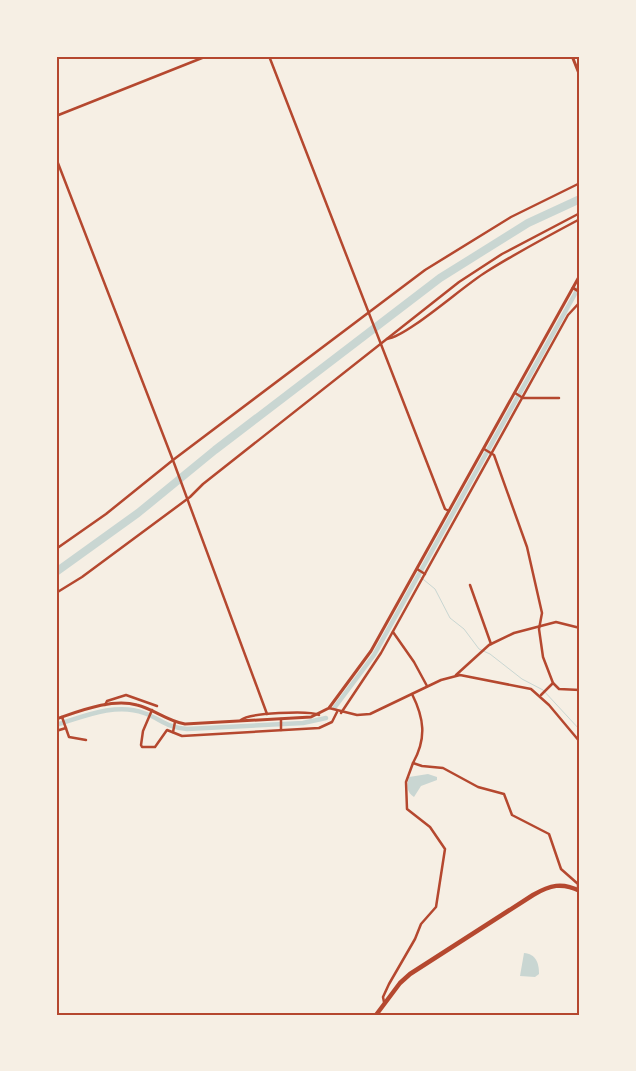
<svg xmlns="http://www.w3.org/2000/svg" width="636" height="1071" viewBox="0 0 636 1071" font-family="'PT Serif',serif">
  <style>
    .water { fill: #c9d6d2 }
    .lines { fill: none; stroke-linecap: round; stroke-linejoin: round }
    .stream { stroke: #c9d6d2; stroke-width: 1 }
    .canal { stroke: #c9d6d2; stroke-width: 4.5 }
    .river { stroke: #c9d6d2; stroke-width: 8 }
    .minor { stroke: #b5482f; stroke-width: 2.5 }
    .tertiary { stroke: #b5482f; stroke-width: 3 }
    .primary { stroke: #b5482f; stroke-width: 4.5 }
    .neatline { fill: none; stroke: #b5482f; stroke-width: 2 }
  </style>
  <rect width="100%" height="100%" fill="#f6efe4"/>
  <g class="water">
    <path d="M428,774L437,777V780L421,786L414,797C406,792 407,785 409,777Z"/>
    <path d="M524,953C536,954 539,963 539,974L535,977L520,976Z"/>
  </g>
  <g class="lines">
    <path class="stream" d="M418,575L435,589L450,618L464,629L479,649L490,654L522,679L543,690L580,730"/>
    <g class="canal">
      <path d="M335,707L374,655L580,285"/>
      <path d="M56,725C82,717 116,702 144,713C161,719 167,728 187,729L303,723L326,718"/>
    </g>
    <path class="river" d="M56,572L138,513L215,450L440,278L528,223L580,199"/>
    <g class="minor">
      <path d="M269,56L445,509L449,511"/>
      <path d="M56,116L207,56"/>
      <path d="M56,158L174,463L267,714"/>
      <path d="M580,296V298"/>
      <path d="M387,339C408,336 463,286 486,272C516,253 548,236 580,219"/>
      <path d="M515,393L523,398H559"/>
      <path d="M484,449L494,455L527,547L542,613L539,629L543,657L553,683L559,689L580,690"/>
      <path d="M56,549L106,514L173,460L425,270L511,217L580,183"/>
      <path d="M417,569L425,574"/>
      <path d="M470,585L491,644"/>
      <path d="M56,593L82,577L190,497L203,484L459,282L502,254L580,213"/>
      <path d="M393,632L414,662L427,686"/>
      <path d="M456,675L489,645L514,633L556,622L580,628"/>
      <path d="M412,694C424,718 427,738 413,763L422,766L443,768L478,787L504,794L512,815L549,834L561,869L578,884V890"/>
      <path d="M541,695L553,683"/>
      <path d="M105,705L107,701L126,695L157,706"/>
      <path d="M329,708L357,715L370,714L441,680L460,675L531,689L549,705L580,742"/>
      <path d="M152,710L143,731L141,745L142,747H155L167,730L182,736L319,728L332,722L337,712"/>
      <path d="M341,713L381,653L568,315L580,302"/>
      <path d="M62,717L69,737L86,740"/>
      <path d="M281,719V730"/>
      <path d="M241,720C248,713 309,710 319,715"/>
      <path d="M56,731L66,728"/>
      <path d="M173,732L175,722"/>
      <path d="M384,1002L383,997L389,984L415,939L421,924L436,907L445,849L430,827L407,809L406,782L413,763"/>
    </g>
    <g class="tertiary">
      <path d="M572,56L580,76"/>
      <path d="M573,288L580,292"/>
      <path d="M56,719C80,711 112,698 137,705C154,709 167,721 185,724L311,717L329,708L371,651L580,275"/>
    </g>
    <path class="primary" d="M376,1015L400,983L410,974L533,895C550,885 562,882 580,891"/>
  </g>
  <rect width="636" height="1071" fill="none" stroke="#f6efe4" stroke-width="115"/>
  <rect x="58" y="58" width="520" height="956" class="neatline"/>
</svg>
